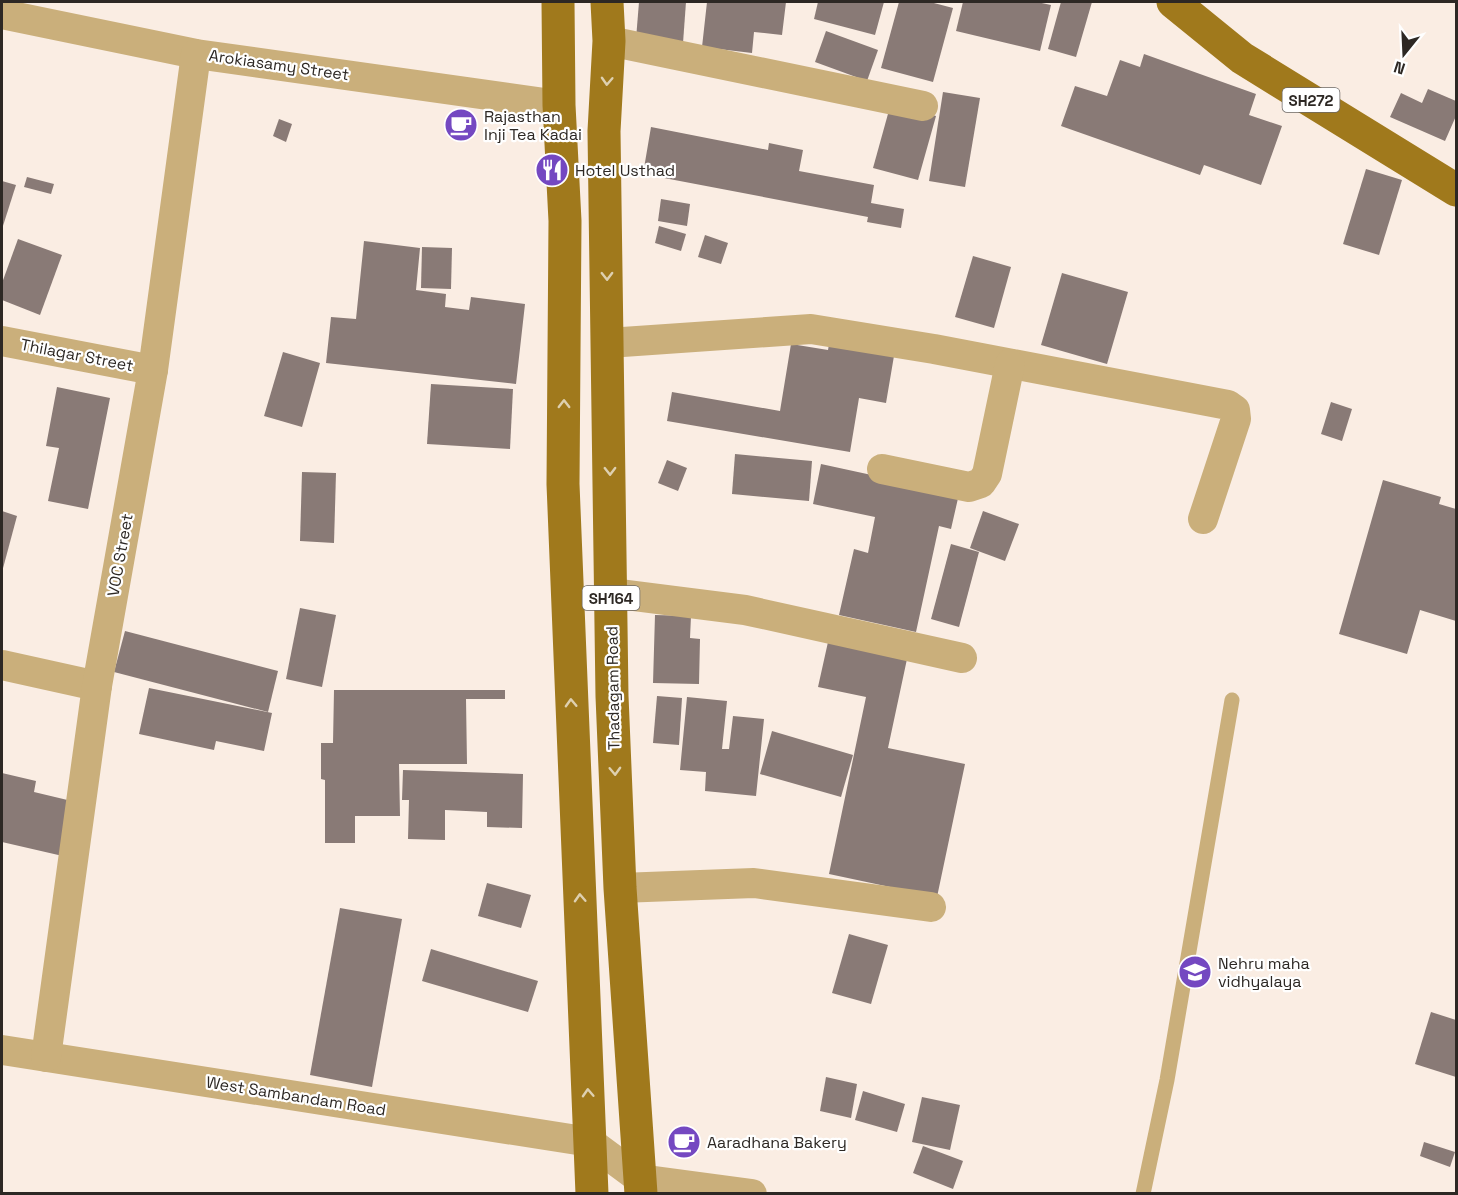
<svg xmlns="http://www.w3.org/2000/svg" width="1458" height="1195" viewBox="0 0 1458 1195" font-family="'Space Grotesk',sans-serif">
  <style>
    .building { fill: #897a76 }
    .lines { fill: none; stroke-linecap: round; stroke-linejoin: round }
    .lane { stroke: #caaf7b; stroke-width: 15 }
    .street { stroke: #caaf7b; stroke-width: 30 }
    .primary { stroke: #a0791c; stroke-width: 33 }
    .oneway { stroke: #ded0b0 }
    .labels { text-anchor: middle; dominant-baseline: central; stroke-width: 4.5; stroke-linejoin: round; paint-order: stroke }
    .shield { fill: #fff; stroke: #6c6866; stroke-width: 1.5 }
    .shield-label { font-size: 15px; font-weight: bold; fill: #2d2824 }
    .street-label { font-size: 16px; fill: #2d2824; stroke: #fff }
    .poi-label { font-size: 16px; fill: #2d2824; stroke: #fff; text-anchor: start }
  </style>
  <rect width="100%" height="100%" fill="#faede3"/>
  <g class="building">
    <path d="M639,2H686L683,43L636,39Z"/>
    <path d="M707,2H786L782,35L754,32L752,53L702,47Z"/>
    <path d="M818,2H884L875,35L814,19Z"/>
    <path d="M899,2H930L953,8L933,82L881,68Z"/>
    <path d="M963,2H1037L1051,5L1040,51L956,31Z"/>
    <path d="M1061,2H1092L1076,57L1048,49Z"/>
    <path d="M826,31L878,50L867,81L815,62Z"/>
    <path d="M1144,54L1256,94L1249,115L1282,126L1261,185L1204,165L1200,175L1061,126L1075,86L1107,96L1120,60L1140,67Z"/>
    <path d="M1428,89L1456,101V116L1445,141L1390,117L1401,93L1422,103Z"/>
    <path d="M943,92L980,98L965,187L929,181Z"/>
    <path d="M891,103L936,116L918,180L873,168Z"/>
    <path d="M279,119L292,124L286,142L273,136Z"/>
    <path d="M651,127L768,150L769,143L803,150L799,171L874,185L871,203L904,209L901,228L867,222L868,217L643,174Z"/>
    <path d="M1366,169L1402,180L1379,255L1343,244Z"/>
    <path d="M27,177L54,184L51,194L24,187Z"/>
    <path d="M2,181L16,185L2,229Z"/>
    <path d="M661,199L690,204L687,226L658,221Z"/>
    <path d="M659,226L686,234L681,251L655,243Z"/>
    <path d="M705,235L728,243L721,264L698,257Z"/>
    <path d="M18,239L62,255L40,315L2,300V283Z"/>
    <path d="M364,241L420,248L416,290L446,294L445,307L469,310L471,297L525,304L516,384L326,363L331,317L356,319Z"/>
    <path d="M422,247L452,248L451,289L421,288Z"/>
    <path d="M973,256L1011,267L994,328L955,317Z"/>
    <path d="M1062,273L1128,292L1107,364L1041,345Z"/>
    <path d="M830,339L895,350L886,403L859,398L850,452L667,421L672,392L780,411L791,344L828,350Z"/>
    <path d="M283,352L320,363L302,427L264,416Z"/>
    <path d="M431,384L513,389L510,449L427,444Z"/>
    <path d="M57,387L110,398L88,509L48,501L59,448L46,446Z"/>
    <path d="M1331,402L1352,409L1342,441L1321,434Z"/>
    <path d="M735,454L812,461L809,501L732,494Z"/>
    <path d="M667,460L687,468L678,491L658,483Z"/>
    <path d="M821,464L959,494L951,529L939,526L916,632L839,615L854,549L868,553L875,517L813,504Z"/>
    <path d="M302,472L336,473L334,543L300,541Z"/>
    <path d="M1383,480L1441,497L1439,504L1456,509V621L1420,610L1407,654L1339,634Z"/>
    <path d="M2,511L17,516L2,572Z"/>
    <path d="M983,511L1019,524L1005,561L970,548Z"/>
    <path d="M951,544L979,552L959,627L931,619Z"/>
    <path d="M300,608L336,615L322,687L286,679Z"/>
    <path d="M655,615L691,616L690,638L700,639L699,684L653,683Z"/>
    <path d="M125,631L278,671L268,712L114,672Z"/>
    <path d="M828,642L907,659L888,748L965,764L937,897L829,874L866,697L818,687Z"/>
    <path d="M149,688L272,713L264,751L216,741L214,750L139,734Z"/>
    <path d="M334,690H505V699H466L467,764H399L400,816H355V843H325V780L321,779V743H333Z"/>
    <path d="M657,696L682,698L679,745L653,743Z"/>
    <path d="M687,697L727,701L722,749H729L733,716L764,719L756,796L705,791L706,772L680,770Z"/>
    <path d="M772,731L853,755L841,797L760,774Z"/>
    <path d="M403,770L523,774L522,828L487,827V812L445,810V840L408,839L409,800H402Z"/>
    <path d="M2,773L36,781L34,792L80,803L67,857L2,842Z"/>
    <path d="M487,883L531,895L521,928L478,916Z"/>
    <path d="M340,908L402,919L372,1087L310,1075Z"/>
    <path d="M849,934L888,945L871,1004L832,993Z"/>
    <path d="M431,949L538,981L528,1012L422,981Z"/>
    <path d="M1431,1012L1456,1020V1077L1415,1064Z"/>
    <path d="M826,1077L857,1084L851,1118L820,1111Z"/>
    <path d="M863,1091L905,1104L897,1132L855,1120Z"/>
    <path d="M922,1097L960,1105L950,1150L912,1142Z"/>
    <path d="M1424,1142L1455,1152L1450,1167L1420,1156Z"/>
    <path d="M923,1146L963,1161L953,1189L913,1173Z"/>
  </g>
  <g class="lines">
    <path class="lane" d="M1143,1194L1167,1080L1232,700"/>
    <g class="street">
      <path d="M2,14L196,54L559,105"/>
      <path d="M609,41L923,106"/>
      <path d="M2,341L153,370"/>
      <path d="M608,343L811,329L934,349L1228,405L1235,410L1236,419L1203,519"/>
      <path d="M882,469L969,487L981,483L987,474L1010,364"/>
      <path d="M611,593L745,610L962,658"/>
      <path d="M2,665L97,686"/>
      <path d="M620,888L754,883L931,907"/>
      <path d="M2,1050L590,1142L640,1179L752,1194"/>
      <path d="M46,1057L97,686L153,370L196,54"/>
    </g>
    <g class="primary">
      <path d="M558,2L559,105L565,221L563,484L592,1194"/>
      <path d="M607,2L609,41L604,131L612,696L620,888L641,1194"/>
      <path d="M1173,2L1242,58L1456,190"/>
    </g>
  </g>
  <defs><path id="oneway-chevron" d="M-2-3.5L2.5 0L-2 3.5" fill="none" stroke-width="1.6" stroke-linecap="round" stroke-linejoin="round" transform="scale(1.5)"/></defs>
  <g class="oneway">
    <use href="#oneway-chevron" transform="translate(607 81) rotate(93)"/>
    <use href="#oneway-chevron" transform="translate(607 276) rotate(89)"/>
    <use href="#oneway-chevron" transform="translate(564 404) rotate(-90)"/>
    <use href="#oneway-chevron" transform="translate(610 471) rotate(89)"/>
    <use href="#oneway-chevron" transform="translate(571 703) rotate(-92)"/>
    <use href="#oneway-chevron" transform="translate(615 771) rotate(88)"/>
    <use href="#oneway-chevron" transform="translate(580 898) rotate(-93)"/>
    <use href="#oneway-chevron" transform="translate(588 1093) rotate(-93)"/>
  </g>
  <defs>
    <g id="cafe-disc" transform="scale(1.725)"><circle r="9.5" fill="#7448c1" stroke="#fff"/><path d="M-5.5-4.5H6V0H3Q3 3.5 0 3.5H-2.5Q-5.5 3.5-5.5 0ZM3-3.2v2h1.7v-2ZM-6 4.5H4V6H-6Z" fill="#fff"/></g>
    <g id="restaurant-disc" transform="scale(1.725)"><circle r="9.5" fill="#7448c1" stroke="#fff"/><path d="M-5-6h1v4h1v-4h1v4h1v-4h1v5L-1.5 .5V6h-2V.5L-5-1ZM5-6V6H3V1.5H1.5Q1.5-4 5-6Z" fill="#fff"/></g>
    <g id="school-disc" transform="scale(1.725)"><circle r="9.5" fill="#7448c1" stroke="#fff"/><path d="M0-5L7-2L0 1L-7-2ZM-4 1L0 2.5L4 1V4Q0 6-4 4Z" fill="#fff"/></g>
  </defs>
  <g fill-rule="evenodd">
    <use href="#cafe-disc" x="461" y="125"/>
    <use href="#restaurant-disc" x="552" y="170"/>
    <use href="#school-disc" x="1195" y="972"/>
    <use href="#cafe-disc" x="684" y="1142"/>
  </g>
  <g class="labels">
    <g class="shield">
      <rect x="1282.5" y="88" width="57" height="24" rx="4.5"/>
      <rect x="582.5" y="586" width="57" height="24" rx="4.5"/>
    </g>
    <g class="shield-label">
      <text x="1311" y="100">SH272</text>
      <text x="611" y="598">SH164</text>
    </g>
    <g class="street-label">
      <text transform="translate(279 65) rotate(8)">Arokiasamy Street</text>
      <text transform="translate(77 355) rotate(11)">Thilagar Street</text>
      <text transform="translate(120 555) rotate(-80)">VOC Street</text>
      <text transform="translate(613 688) rotate(-91)">Thadagam Road</text>
      <text transform="translate(296 1096) rotate(9)">West Sambandam Road</text>
    </g>
    <g class="poi-label">
      <text x="484" y="116">Rajasthan<tspan x="484" dy="18">Inji Tea Kadai</tspan></text>
      <text x="575" y="170">Hotel Usthad</text>
      <text x="1218" y="963">Nehru maha<tspan x="1218" dy="18">vidhyalaya</tspan></text>
      <text x="707" y="1142">Aaradhana Bakery</text>
    </g>
  </g>
  <rect width="1458" height="1195" fill="none" stroke="#2d2824" stroke-width="6"/>
  <g transform="translate(1404 54) rotate(198)" stroke="#ffffff" stroke-width="4.5" paint-order="stroke">
  <path d="M0-4.5L10 22L0 15L-10 22Z" fill="#2d2824"/>
  <text y="-9" font-size="16" font-weight="bold" text-anchor="middle" fill="#2d2824">N</text>
  </g>
</svg>
